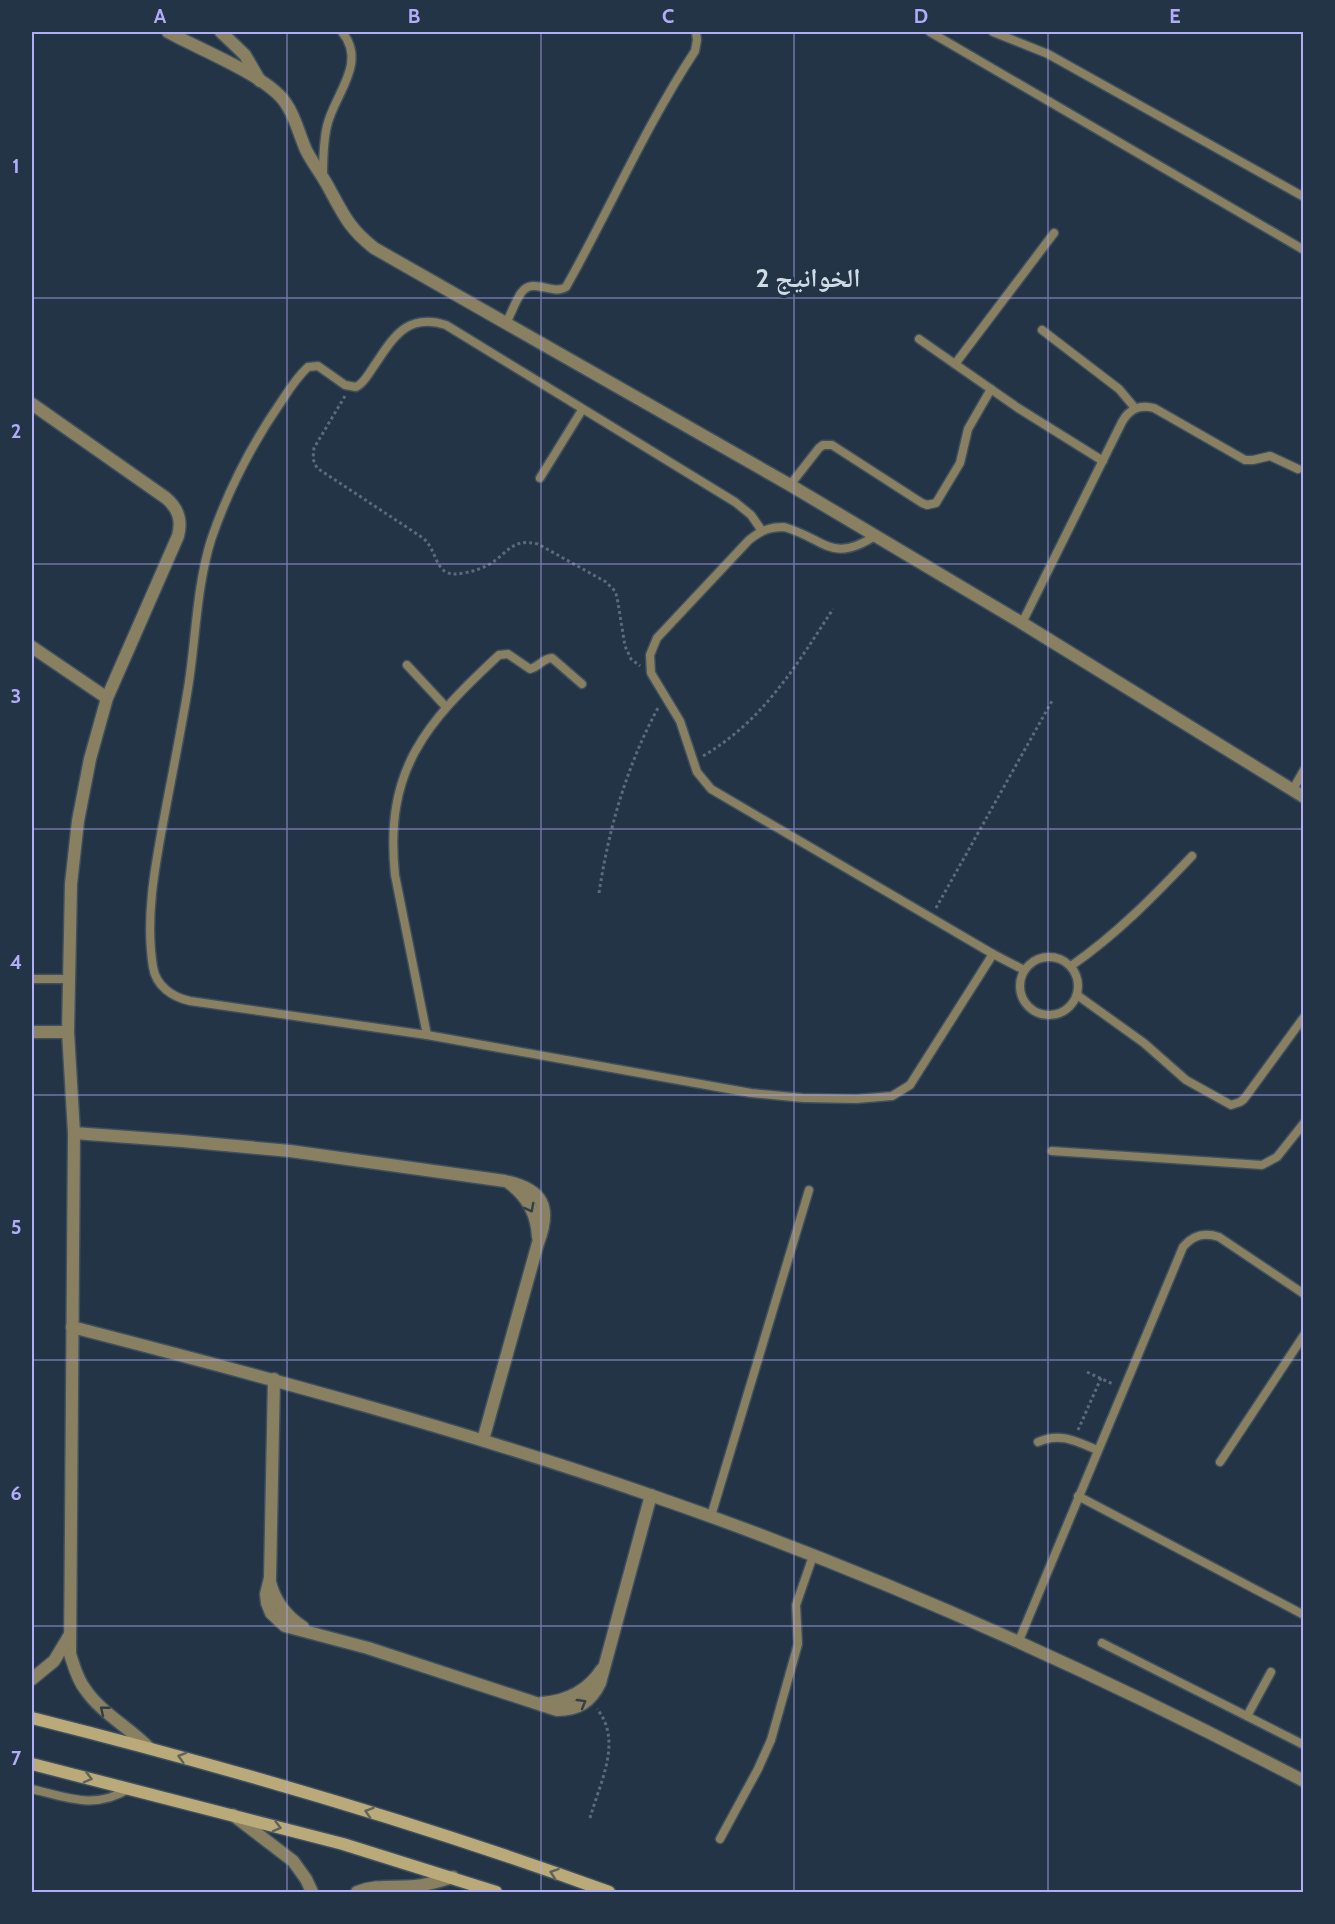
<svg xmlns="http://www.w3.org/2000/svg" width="1335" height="1924" viewBox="0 0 1335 1924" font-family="Cabin,'Noto Naskh Arabic',sans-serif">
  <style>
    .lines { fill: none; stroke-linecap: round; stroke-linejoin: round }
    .lane-casing { stroke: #3e4f5e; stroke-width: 11 }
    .street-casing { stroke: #3e4f5e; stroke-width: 15 }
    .secondary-casing { stroke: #3e4f5e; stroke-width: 15 }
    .path { stroke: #5b6b7a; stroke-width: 3; stroke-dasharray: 3 3; stroke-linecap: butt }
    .lane { stroke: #897f61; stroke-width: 8 }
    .street { stroke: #897f61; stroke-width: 12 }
    .secondary { stroke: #baaa7a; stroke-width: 12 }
    .oneway { stroke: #313f49 }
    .oneway2 { stroke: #5f635a }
    .grid { fill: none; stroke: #b2adf9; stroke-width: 1.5; stroke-opacity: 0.55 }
    .labels { text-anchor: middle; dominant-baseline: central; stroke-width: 6; stroke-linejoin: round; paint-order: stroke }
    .district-label { font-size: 26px; font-weight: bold; fill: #cedae4; stroke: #223445 }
    .neatline { fill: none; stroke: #b2adf9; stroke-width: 2 }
    .grid-label { font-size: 20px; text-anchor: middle; font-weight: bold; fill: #b2adf9 }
  </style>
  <rect width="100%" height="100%" fill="#223445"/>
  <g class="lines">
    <g class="lane-casing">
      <g id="lane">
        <path d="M930,32L1304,250"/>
        <path d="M993,32L1048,54L1304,197"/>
        <path d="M323,177C323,160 323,143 327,126C334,95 368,63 342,32"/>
        <path d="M506,323C511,314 515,302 521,293C533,276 552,296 566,287C610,209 645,127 695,51L697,40L696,32"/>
        <path d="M1042,330L1119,389L1135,408"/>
        <path d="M919,339L1018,408L1103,461"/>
        <path d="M955,364L1054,233"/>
        <path d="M540,478L582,410"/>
        <path d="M790,485L819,448L823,445H832L922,503L927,505L936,503L960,463L968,429L991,389"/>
        <path d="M762,531L751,515L735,502L446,325C405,312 392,340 372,369C367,376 364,383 356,387L345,385L318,366L308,367C298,376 290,388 283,399C253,442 228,490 211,540C196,589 196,639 188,688C181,731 172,775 164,818C155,866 145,918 153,967C156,986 172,997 190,1001L427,1035L751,1093L803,1098L856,1099L892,1096L910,1085L993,954"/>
        <path d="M875,536C831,564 826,539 784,527C769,527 760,531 749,540L657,638L650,655L651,673L680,721L697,772L711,789L993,954L1024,970"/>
        <path d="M1022,623L1122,422C1129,409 1140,404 1154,408L1245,460H1253L1270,456L1298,469"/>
        <path d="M407,665L446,707"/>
        <path d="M1292,791L1304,770"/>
        <circle cx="1049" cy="986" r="29"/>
        <path d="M1071,966C1117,934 1154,896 1192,856"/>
        <path d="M32,979H70"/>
        <path d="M1077,995L1144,1043L1186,1080L1231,1105L1240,1102L1244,1099L1304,1017"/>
        <path d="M427,1035L395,875C384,769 426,723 499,655L508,654L530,669C539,667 543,658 552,658L582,684"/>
        <path d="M1052,1151L1262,1165L1277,1157L1304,1123"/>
        <path d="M1038,1442C1059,1432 1076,1441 1097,1450"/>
        <path d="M1220,1462L1304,1335"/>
        <path d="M1078,1496L1304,1615"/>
        <path d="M711,1516L809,1190"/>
        <path d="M1018,1643L1183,1247C1193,1235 1204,1232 1219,1237L1304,1294"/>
        <path d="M1102,1643L1304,1745"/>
        <path d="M1247,1716L1271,1672"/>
        <path d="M32,1789C68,1798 96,1810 130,1788"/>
        <path d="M720,1839L758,1769L771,1740L798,1644L796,1605L813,1556"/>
      </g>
    </g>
    <g class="street-casing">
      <g id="street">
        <path d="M168,32C199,49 257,72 280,96C294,111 298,132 306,150C313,164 323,176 330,190C344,216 350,229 374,248L790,485L1022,623L1304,797"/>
        <path d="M221,32L245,55L260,81"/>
        <path d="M32,404L166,498C179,509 182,521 178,536L107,698L90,759L78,821L71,884L68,1032L74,1133L70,1654C74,1666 77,1679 85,1689C101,1713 129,1727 149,1748"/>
        <path d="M32,647L107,698"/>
        <path d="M32,1032H68"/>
        <path d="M74,1133L182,1141L290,1151L505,1181C543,1189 552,1207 538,1243L483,1440"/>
        <path d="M509,1183C527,1196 537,1215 538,1237"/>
        <path d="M72,1327C266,1377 460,1429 650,1495C874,1572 1093,1671 1304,1781"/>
        <path d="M274,1379L270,1578L266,1594L267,1603L271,1613L285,1626L368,1648L557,1710C578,1710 591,1702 600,1683L651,1495"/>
        <path d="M270,1582C275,1602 286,1616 303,1627"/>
        <path d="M32,1679L54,1661L69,1636"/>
        <path d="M542,1703C567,1701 588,1691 602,1669"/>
        <path d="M233,1815L293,1861L306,1879L312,1892"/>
        <path d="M357,1892C377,1884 394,1888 415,1886C428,1885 440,1881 453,1877"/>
      </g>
    </g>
    <g class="secondary-casing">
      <g id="secondary">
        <path d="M32,1718C227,1767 420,1823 609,1892"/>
        <path d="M32,1764L343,1844L496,1892"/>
      </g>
    </g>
    <g class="path">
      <path d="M345,396L314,448L313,459L317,468L423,538C435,548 435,566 446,572C452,575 457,574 464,573C473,571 481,569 490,564C509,552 512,538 538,544L606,582L615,591L617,597L625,646L631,659L640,666"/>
      <path d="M703,756C763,721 796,666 833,609"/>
      <path d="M599,893C609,827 627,765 659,706"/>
      <path d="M936,908L1052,701"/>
      <path d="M1087,1372L1113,1384"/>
      <path d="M1078,1430L1101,1378"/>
      <path d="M590,1818C600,1782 623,1741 597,1709"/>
    </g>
    <use href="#lane" class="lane"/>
    <use href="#street" class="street"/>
    <use href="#secondary" class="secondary"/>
  </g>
  <defs><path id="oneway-chevron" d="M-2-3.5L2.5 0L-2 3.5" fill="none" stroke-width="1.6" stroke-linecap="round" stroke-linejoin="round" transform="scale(1.5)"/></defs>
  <g class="oneway">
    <use href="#oneway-chevron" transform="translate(530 1208) rotate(62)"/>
    <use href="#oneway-chevron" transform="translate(582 1703) rotate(-30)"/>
    <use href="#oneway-chevron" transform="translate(104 1710) rotate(-141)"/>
  </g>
  <g class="oneway2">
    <use href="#oneway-chevron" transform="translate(182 1757) rotate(-164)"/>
    <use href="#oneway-chevron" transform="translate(88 1778) rotate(14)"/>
    <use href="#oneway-chevron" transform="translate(369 1812) rotate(-162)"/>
    <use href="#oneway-chevron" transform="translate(277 1827) rotate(15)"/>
    <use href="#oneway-chevron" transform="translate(554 1873) rotate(-161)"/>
  </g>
  <path class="grid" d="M287,32V1892M541,32V1892M794,32V1892M1048,32V1892M32,298H1304M32,564H1304M32,829H1304M32,1095H1304M32,1360H1304M32,1626H1304"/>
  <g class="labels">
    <g class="district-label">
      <text x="808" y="278">الخوانيج 2</text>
    </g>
  </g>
  <rect width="1335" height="1924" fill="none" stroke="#223445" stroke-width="66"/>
  <rect x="33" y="33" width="1269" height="1858" class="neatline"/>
  <g class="grid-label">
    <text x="160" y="23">A</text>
    <text x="414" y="23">B</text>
    <text x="668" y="23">C</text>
    <text x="921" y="23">D</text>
    <text x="1175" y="23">E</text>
    <text x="16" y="173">1</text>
    <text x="16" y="438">2</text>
    <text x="16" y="703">3</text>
    <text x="16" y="969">4</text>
    <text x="16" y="1234">5</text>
    <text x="16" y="1500">6</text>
    <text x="16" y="1765">7</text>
  </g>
</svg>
